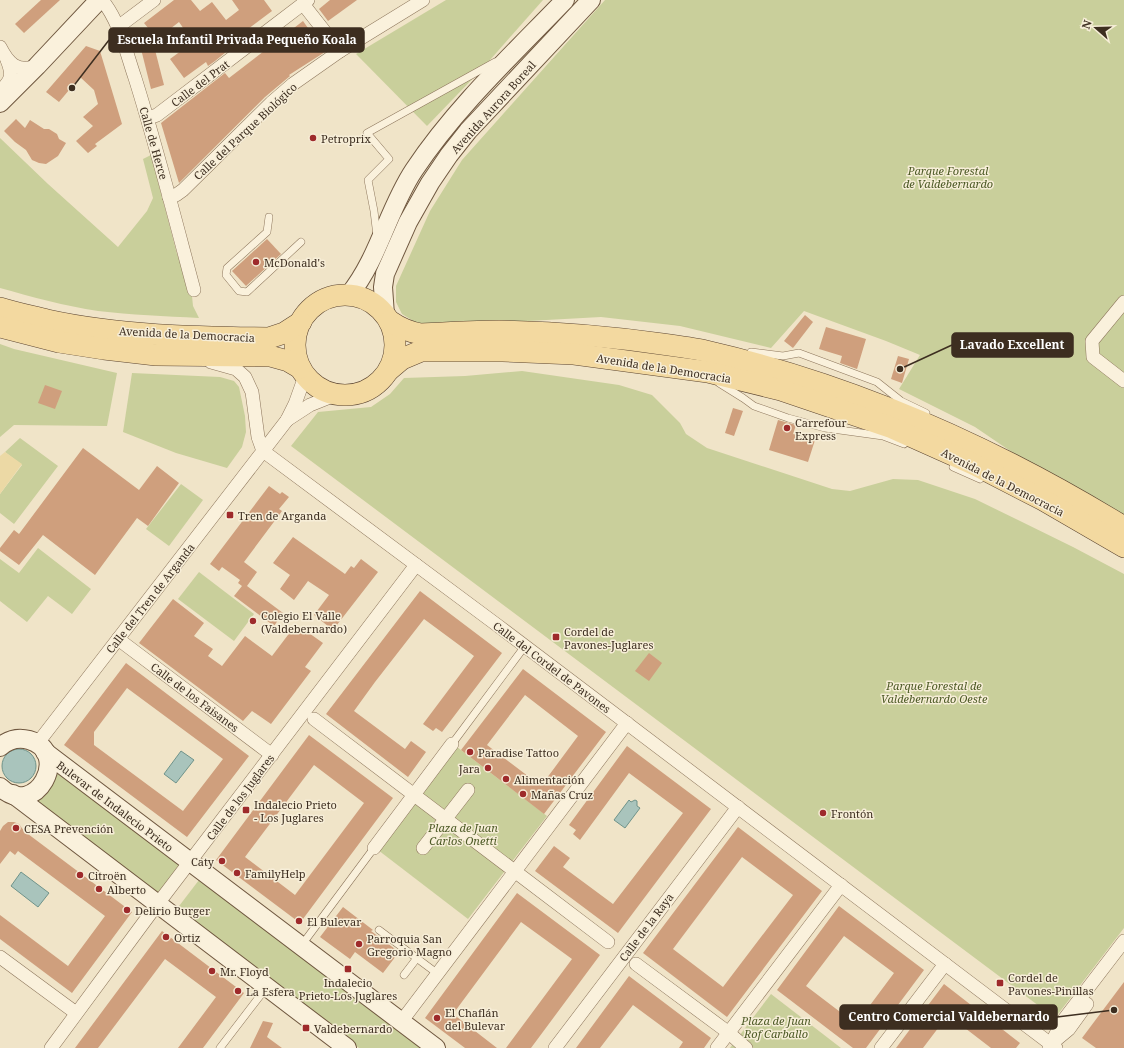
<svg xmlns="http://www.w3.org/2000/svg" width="1124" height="1048" viewBox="0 0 1124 1048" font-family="'Noto Serif',serif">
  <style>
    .green { fill: #c9cf9b }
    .sand { fill: #ecd9a5 }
    .water { fill: #a9c4bc; stroke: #6f938a }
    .building { fill: #cf9f7d; fill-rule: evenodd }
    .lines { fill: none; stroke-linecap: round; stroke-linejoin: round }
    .lane-casing { stroke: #8d765c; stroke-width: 8 }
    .street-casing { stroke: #8d765c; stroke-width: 14 }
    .secondary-casing { stroke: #6f573f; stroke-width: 20 }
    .primary-casing { stroke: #5b4430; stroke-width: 22 }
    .lane { stroke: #faf1dc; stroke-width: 7 }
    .street { stroke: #faf1dc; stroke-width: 13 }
    .secondary { stroke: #faf1dc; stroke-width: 18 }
    .primary { stroke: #f3d9a0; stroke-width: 21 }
    .poi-dot { fill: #9e2a2b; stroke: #f7eed8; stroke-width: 1.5 }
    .labels { text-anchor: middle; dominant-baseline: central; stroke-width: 3; stroke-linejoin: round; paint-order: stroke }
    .street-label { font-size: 11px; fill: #3d2e20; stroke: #f7eed8 }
    .poi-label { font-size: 11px; fill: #3d2e20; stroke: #f7eed8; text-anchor: start }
    .park-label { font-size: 11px; font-style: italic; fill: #4d5a26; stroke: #f7eed8 }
    .leader { fill: none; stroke: #3d2e20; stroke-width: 1.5 }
    .callout-dot { fill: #3d2e20; stroke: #f7eed8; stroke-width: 1.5 }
    .callout { fill: #3d2e20; stroke: #3d2e20; stroke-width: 1.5 }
    .callout-label { font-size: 12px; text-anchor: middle; font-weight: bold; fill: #fff }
  </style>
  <rect width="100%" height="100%" fill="#f0e4c8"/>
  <g class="green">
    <path d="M446,0H543L482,69L427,126L356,54Z"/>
    <path d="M605,0H1124V518L1031,465L975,427L899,389L920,355L886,341L804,311L771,348L680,326L601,317L510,322L418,324L402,314L396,302V286L430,211L462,160Z"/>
    <path d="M0,138L48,184L118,247L147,211L153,198L143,159L151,155L177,254L192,296L193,306L199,318C165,316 131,315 98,311C65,306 32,297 0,288Z"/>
    <path d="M0,344L14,349L117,373L107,426L14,425L0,437Z"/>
    <path d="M522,371L619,385L652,395L680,423L686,434L707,448L832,489L850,491L893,479L918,480L975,499L1073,547L1124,574V928L1055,1018L291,446L318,412L371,407L390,394L404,378L465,376Z"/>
    <path d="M132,373L220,377L234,381L239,387L245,416L246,432L242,447L227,468L176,453L123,432Z"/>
    <path d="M20,438L58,466L14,524L0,513V494L22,465L5,452Z"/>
    <path d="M181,484L203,500L169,546L146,529Z"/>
    <path d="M38,548L91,589L72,614L48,596L27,622L0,601V559L19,573Z"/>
    <path d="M199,572L254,614L234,641L178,599Z"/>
    <path d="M457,747L547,816L468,919L378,850Z"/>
    <path d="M55,771L181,866L158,895L33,800Z"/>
    <path d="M199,880L421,1048H359L176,910Z"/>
    <path d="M771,994L841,1048H730Z"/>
  </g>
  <path class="sand" d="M5,452L22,464L0,494V456Z"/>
  <g class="water">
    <circle cx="19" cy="766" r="17"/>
    <path d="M181,751L194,760L176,783L164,774Z"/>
    <path d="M629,800L631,802L635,800L637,801V806L640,808L625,828L614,820Z"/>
    <path d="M21,872L49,893L38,907L11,886Z"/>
  </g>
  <g class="building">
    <path d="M41,0H60L24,33L15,24Z"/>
    <path d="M174,0H191L200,11L212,2L226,20L239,10L232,0H264L272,11L228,44L231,48L215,61L208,66L206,62L184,78L170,59L193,42L179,22L157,39L144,23Z"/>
    <path d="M330,0H357L328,21L319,9Z"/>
    <path d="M303,21L325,52L289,75L290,76L265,97L179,183L161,123L225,73L229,78Z"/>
    <path d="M153,42L164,85L151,89L140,45Z"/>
    <path d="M86,46L100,51L122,124L95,144L97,146L88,153L76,141L93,126L83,117L98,104L94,90L80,77L59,102L46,92Z"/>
    <path d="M16,119L25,128L30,120L44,129H49L57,134L59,139L66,143L58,156L46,164L39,163L32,160L26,150L15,142L4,131Z"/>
    <path d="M267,239L281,254L246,286L232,271Z"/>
    <path d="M805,315L813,322L793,348L784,341Z"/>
    <path d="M826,327L866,339L857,369L840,363L842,356L819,349Z"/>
    <path d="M898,356L909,359L902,383L891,379Z"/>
    <path d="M45,385L62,391L55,409L38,403Z"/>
    <path d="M733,408L743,411L734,436L725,433Z"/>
    <path d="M778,420L796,425L793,434L815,440L808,462L769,450Z"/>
    <path d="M83,448L139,490L157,466L179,483L148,526L137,518L95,575L43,535L19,565L0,551V548L14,530L19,534Z"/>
    <path d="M269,486L280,494L282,492L289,497L279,509L282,511L244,562L257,572L247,586L283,613L274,626L234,596L242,586L238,583L240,580L222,567L219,571L210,564Z"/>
    <path d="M293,537L345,574L351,566L354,568L361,559L378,572L333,630L314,615L329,595L308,581L294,600L280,589L290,575L273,563Z"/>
    <path d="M420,591L502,653L442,732L436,728L433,731L423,724L474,656L424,619L375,682L354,711L405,749L411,741L426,752L408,777L326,714Z"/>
    <path d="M173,599L204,623L194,636L213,649L208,656L222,666L245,636L272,656L291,631L293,633L299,626L323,643L305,667L311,671L271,724L252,711L243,721L139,643Z"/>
    <path d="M649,653L662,663L649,681L635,671Z"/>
    <path d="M126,663L249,756L187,837L64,745ZM127,688L223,759L183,811L94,745V732Z"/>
    <path d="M523,669L606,732L544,814L461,750ZM525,695L578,736L541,786L487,745Z"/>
    <path d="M309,735L393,798L300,923L216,860ZM314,765L364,803L295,895L245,857Z"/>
    <path d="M627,746L711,809L618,933L535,871L554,846L570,858L563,867L613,904L683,813L629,773L580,840L573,834L576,830L569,825Z"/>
    <path d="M8,822H14L19,824L24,831L132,912L72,993L0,939V915L68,966L105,916L18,851L15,855L10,851L0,864V831L3,826Z"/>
    <path d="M738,827L822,891L727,1017L643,953ZM742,857L793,895L723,987L673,949Z"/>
    <path d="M517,893L600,955L531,1048H506L572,959L521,922L453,1014L497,1048H465L425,1018Z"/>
    <path d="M839,906L924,970L866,1048H853L777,990ZM844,936L894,973L856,1024L806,986Z"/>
    <path d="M343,907L373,930L371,931L399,952L383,973L355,952L350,959L320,937Z"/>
    <path d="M162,931L244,993L203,1048H178L216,997L165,959L98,1048H75Z"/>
    <path d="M629,976L711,1038L704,1048H679L683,1042L633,1005L600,1048H576Z"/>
    <path d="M1124,982V1048H1096L1082,1038Z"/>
    <path d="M944,984L1020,1043L1016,1048H991L948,1015L923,1048H896Z"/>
    <path d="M263,1021L273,1023L267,1037L282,1048H250Z"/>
  </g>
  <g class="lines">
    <g class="lane-casing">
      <g id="lane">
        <path d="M269,217L267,232L227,268L226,275L239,291L247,292L301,242"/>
        <path d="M377,236L374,211L368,180L389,159L367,133L495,62"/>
        <path d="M751,352L783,356L799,353L877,382L901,401L926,413"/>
        <path d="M719,383L743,398L754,406L788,418L825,428L883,436L904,444"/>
        <path d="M953,467L980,479"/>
        <path d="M452,744L525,646"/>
        <path d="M379,930L438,974"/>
        <path d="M301,946L374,848"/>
        <path d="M404,975L417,958"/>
        <path d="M220,1048L266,988"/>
      </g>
    </g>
    <g class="street-casing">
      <g id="street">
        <path d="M102,0C120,22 126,52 135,78C157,148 175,219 194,290"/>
        <path d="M303,4L340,51"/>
        <path d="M118,27L154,0"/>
        <path d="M0,47C8,63 17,73 37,66"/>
        <path d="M0,91C12,80 13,75 7,60"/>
        <path d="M148,118L157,115L308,0"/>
        <path d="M169,197L176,195L183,190L271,103L293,84L340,51L423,0"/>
        <path d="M1124,302L1092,341L1093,357L1124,381"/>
        <path d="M211,362L236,369L245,377L252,392L258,437L263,451"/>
        <path d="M287,420L310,405L335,395"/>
        <path d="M263,451L497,625L1056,1048"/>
        <path d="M118,639L272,755"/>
        <path d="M314,719L608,942"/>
        <path d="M37,744L287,420L295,404L305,376"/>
        <path d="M374,848L452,744"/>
        <path d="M423,848L468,790"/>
        <path d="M0,957L76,1013"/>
        <path d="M636,964L729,1033L746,1048"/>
        <path d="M401,1022L627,723"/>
        <path d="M1057,1039L1069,1029L1087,1004"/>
        <path d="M51,1048L150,914L416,565"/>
        <path d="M555,1048L738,807"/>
        <path d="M717,1048L841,885"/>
        <path d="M881,1048L945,964"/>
        <path d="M1049,1048L1062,1022L1124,941"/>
      </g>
    </g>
    <g class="secondary-casing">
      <g id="secondary">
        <path d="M0,103L37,66L99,0"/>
        <path d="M349,295C379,258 388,209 414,170C456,107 513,54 565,0"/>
        <path d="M385,315L383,287L385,274L408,222L430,183L449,155L468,131L591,0"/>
        <path d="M0,747C8,740 18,737 29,740C72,752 36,821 0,787"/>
        <path d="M45,752L436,1048"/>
        <path d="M13,794L347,1048"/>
      </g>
    </g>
    <g class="primary-casing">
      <g id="primary">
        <circle cx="345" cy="345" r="50"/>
        <path d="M0,308C16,313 31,316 47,320C120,336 195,337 269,338L284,333L301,322"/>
        <path d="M390,321C400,328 409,332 421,334C447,333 473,331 499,331C554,332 608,336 662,344C677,346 692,348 706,351C854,385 995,448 1124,527"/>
        <path d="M0,327L59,342L104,349L156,355L270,356L288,361L300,368"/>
        <path d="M389,370L402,359L421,351H503L574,354L708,372L781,390L890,427L975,465L1043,500L1124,547"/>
      </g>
    </g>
    <use href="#lane" class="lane"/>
    <use href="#street" class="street"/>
    <use href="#secondary" class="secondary"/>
    <use href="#primary" class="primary"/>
  </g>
  <g class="poi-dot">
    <circle cx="313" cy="138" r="4"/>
    <circle cx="256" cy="262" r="4"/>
    <circle cx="787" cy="428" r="4"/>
    <rect x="226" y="511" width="8" height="8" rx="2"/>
    <circle cx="253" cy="621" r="4"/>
    <rect x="552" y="633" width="8" height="8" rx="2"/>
    <circle cx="470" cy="752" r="4"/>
    <circle cx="488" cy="768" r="4"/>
    <circle cx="506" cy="779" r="4"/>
    <circle cx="523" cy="794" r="4"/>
    <rect x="242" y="806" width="8" height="8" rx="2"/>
    <circle cx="823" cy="813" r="4"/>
    <circle cx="16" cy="828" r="4"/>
    <circle cx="222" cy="861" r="4"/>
    <circle cx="237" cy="873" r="4"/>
    <circle cx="80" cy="875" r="4"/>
    <circle cx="99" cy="889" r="4"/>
    <circle cx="127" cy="910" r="4"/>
    <circle cx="299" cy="921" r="4"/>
    <circle cx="166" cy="937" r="4"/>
    <circle cx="359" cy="944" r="4"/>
    <rect x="344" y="965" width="8" height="8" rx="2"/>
    <circle cx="212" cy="971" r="4"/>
    <rect x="996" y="979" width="8" height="8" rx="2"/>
    <circle cx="238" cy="991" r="4"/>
    <circle cx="437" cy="1018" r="4"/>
    <rect x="302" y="1024" width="8" height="8" rx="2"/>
  </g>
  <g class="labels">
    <g class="street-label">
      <text transform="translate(200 83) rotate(-37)">Calle del Prat</text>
      <text transform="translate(493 107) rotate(-48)">Avenida Aurora Boreal</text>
      <text transform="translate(245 131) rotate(-43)">Calle del Parque Biológico</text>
      <text transform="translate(154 143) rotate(74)">Calle de Herce</text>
      <text transform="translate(187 334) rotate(3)">Avenida de la Democracia</text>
      <text transform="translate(664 368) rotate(9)">Avenida de la Democracia</text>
      <text transform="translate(1003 482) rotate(27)">Avenida de la Democracia</text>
      <text transform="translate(150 598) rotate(-52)">Calle del Tren de Arganda</text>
      <text transform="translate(552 667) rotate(37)">Calle del Cordel de Pavones</text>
      <text transform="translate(195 697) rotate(37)">Calle de los Faisanes</text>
      <text transform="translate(240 797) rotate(-53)">Calle de los Juglares</text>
      <text transform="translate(115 806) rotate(37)">Bulevar de Indalecio Prieto</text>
      <text transform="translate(646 927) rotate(-53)">Calle de la Raya</text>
    </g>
    <g class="poi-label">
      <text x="321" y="138">Petroprix</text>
      <text x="264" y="262">McDonald's</text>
      <text x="795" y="422">Carrefour<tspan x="795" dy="13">Express</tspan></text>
      <text x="238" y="515">Tren de Arganda</text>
      <text x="261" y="615">Colegio El Valle<tspan x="261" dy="13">(Valdebernardo)</tspan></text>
      <text x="564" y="631">Cordel de<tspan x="564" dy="13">Pavones-Juglares</tspan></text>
      <text x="478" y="752">Paradise Tattoo</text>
      <text x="480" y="768" text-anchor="end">Jara</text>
      <text x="514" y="779">Alimentación</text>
      <text x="531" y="794">Mañas Cruz</text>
      <text x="254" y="804">Indalecio Prieto<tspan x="254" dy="13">- Los Juglares</tspan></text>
      <text x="831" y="813">Frontón</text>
      <text x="24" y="828">CESA Prevención</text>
      <text x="214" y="861" text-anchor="end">Caty</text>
      <text x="245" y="873">FamilyHelp</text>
      <text x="88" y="875">Citroën</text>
      <text x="107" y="889">Alberto</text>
      <text x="135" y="910">Delirio Burger</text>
      <text x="307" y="921">El Bulevar</text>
      <text x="174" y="937">Ortiz</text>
      <text x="367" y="938">Parroquia San<tspan x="367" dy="13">Gregorio Magno</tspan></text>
      <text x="220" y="971">Mr. Floyd</text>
      <text x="1008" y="977">Cordel de<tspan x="1008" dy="13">Pavones-Pinillas</tspan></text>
      <text x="348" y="982" text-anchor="middle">Indalecio<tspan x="348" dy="13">Prieto-Los Juglares</tspan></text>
      <text x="246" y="991">La Esfera</text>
      <text x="445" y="1012">El Chaflán<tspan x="445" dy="13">del Bulevar</tspan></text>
      <text x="314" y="1028">Valdebernardo</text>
    </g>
    <g class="park-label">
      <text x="948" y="170">Parque Forestal<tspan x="948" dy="13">de Valdebernardo</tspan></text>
      <text x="934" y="685">Parque Forestal de<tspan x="934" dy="13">Valdebernardo Oeste</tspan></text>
      <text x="463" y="827">Plaza de Juan<tspan x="463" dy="13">Carlos Onetti</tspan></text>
      <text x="776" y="1020">Plaza de Juan<tspan x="776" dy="13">Rof Carballo</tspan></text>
    </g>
  </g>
  <path class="leader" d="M72 88L109 40M900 369L952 345M1114 1010L1057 1017"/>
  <g class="callout-dot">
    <circle cx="72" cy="88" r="4"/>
    <circle cx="900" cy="369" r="4"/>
    <circle cx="1114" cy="1010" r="4"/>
  </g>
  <g class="callout">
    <rect x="109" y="28" width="255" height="24" rx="4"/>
    <rect x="952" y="333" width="121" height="24" rx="4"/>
    <rect x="840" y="1005" width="217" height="24" rx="4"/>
  </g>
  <g class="callout-label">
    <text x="237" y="44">Escuela Infantil Privada Pequeño Koala</text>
    <text x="1012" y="349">Lavado Excellent</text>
    <text x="949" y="1021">Centro Comercial Valdebernardo</text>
  </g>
  <g transform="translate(1096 28) rotate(290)" stroke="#f7eed8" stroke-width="3" paint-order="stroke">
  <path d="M0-3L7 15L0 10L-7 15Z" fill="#3d2e20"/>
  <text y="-6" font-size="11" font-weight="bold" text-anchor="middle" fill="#3d2e20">N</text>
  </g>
</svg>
